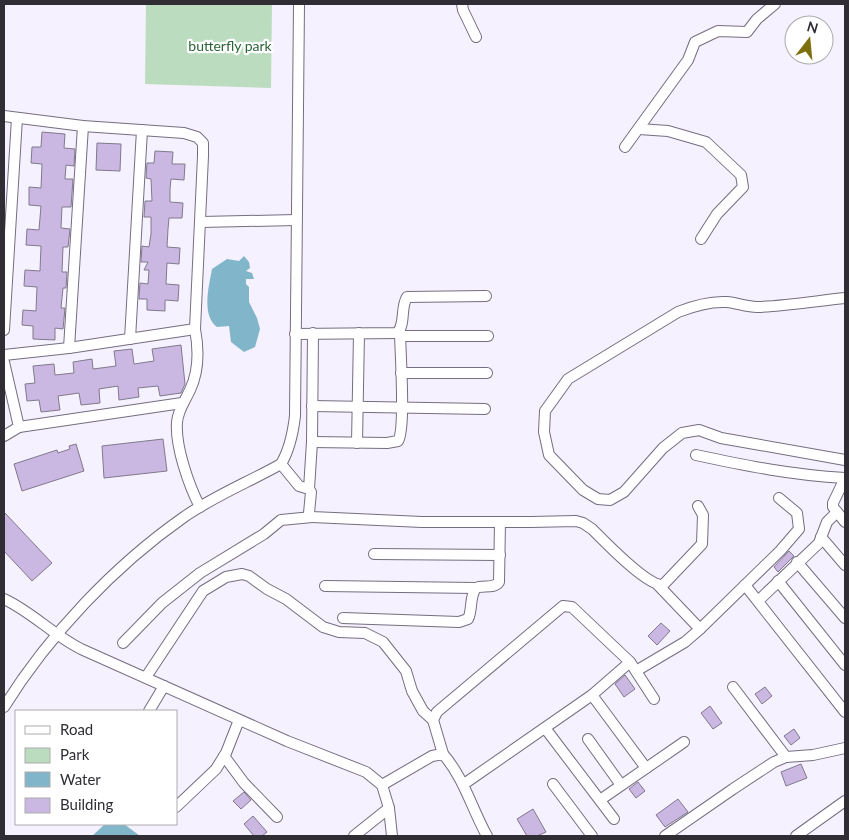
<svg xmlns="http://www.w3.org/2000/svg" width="849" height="840" viewBox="0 0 849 840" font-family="Lato,sans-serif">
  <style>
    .green { fill: #bcdcc0 }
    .water { fill: #81b6ca }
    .building { fill: #cab8e3; stroke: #80798c }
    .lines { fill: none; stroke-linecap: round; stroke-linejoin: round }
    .minor-casing { stroke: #756d81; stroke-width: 12 }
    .minor { stroke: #fff; stroke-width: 10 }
    .labels { text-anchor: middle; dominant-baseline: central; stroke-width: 4.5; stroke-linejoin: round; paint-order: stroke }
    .park-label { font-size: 14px; fill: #2b6438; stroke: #fff }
  </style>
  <rect width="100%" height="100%" fill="#f6f1fe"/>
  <path class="green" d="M146,4H272L271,88L145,84Z"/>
  <g class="water">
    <path d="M244,256L249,262L250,268L246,271L252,273L254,279H246V284L249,287V302L257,318L260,329L255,347L244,352L231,342L229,326L217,327C201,315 209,286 212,269L227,259L239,261Z"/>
    <path d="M105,824H124L140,836H92Z"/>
  </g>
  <g class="building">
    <path d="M42,132L65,134L64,148L75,149L74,166L66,165L65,179H73L71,207H62L61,228L70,229L68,247H63L62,272H67L66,288H63L61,308H65L63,329L55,328V340L33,339V326L22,325L23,310L36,311L37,287L24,286L25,270L40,271L41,246L26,245L27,229L39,230L41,206L29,205V187L41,188L42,164L31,163L32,147H41Z"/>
    <path d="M97,143L121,144L120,171L96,170Z"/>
    <path d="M155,151L173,152L172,164H185L184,180L171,179L170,189V202L183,203L182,218H169L168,229L167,247L180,248L179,264L167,263L166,284L179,285L178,301L165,300V311L147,310V299H139L140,283L148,284L149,270H144L148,262H141L142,246L149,247L151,234V217H144L145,201H152L151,179L146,178L147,163H154Z"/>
    <path d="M181,345L185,384L181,393L160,396L158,386L138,388L139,397L119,400L118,386L99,389L100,403L81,405L79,393L58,396L60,410L41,412L39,400L27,401L25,384L35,383L33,366L54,364L55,375L74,373L73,362L92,359L93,369L116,366L114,351L132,349L134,364L154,361L152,349Z"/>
    <path d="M163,439L167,471L104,478L102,446Z"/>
    <path d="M76,444L84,471L22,491L14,464L57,450L58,453L70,449L69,446Z"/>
    <path d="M4,512L52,563L32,581L4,551Z"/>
    <path d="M789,551L794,556L778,572L774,567Z"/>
    <path d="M661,623L670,631L657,645L648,636Z"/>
    <path d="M625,675L635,689L624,697L615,684Z"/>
    <path d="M765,687L772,696L762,704L755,694Z"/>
    <path d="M710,706L722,723L713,729L701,713Z"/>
    <path d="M794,729L800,738L791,745L784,736Z"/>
    <path d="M801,764L807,778L786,786L781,772Z"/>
    <path d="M638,782L645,791L636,798L629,789Z"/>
    <path d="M244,792L251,800L241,809L233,801Z"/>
    <path d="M678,799L688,812L665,827L656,815Z"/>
    <path d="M533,809L546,832L537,836H527L517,819Z"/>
    <path d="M253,816L267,832L262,836H254L244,824Z"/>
  </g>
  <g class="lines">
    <g class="minor-casing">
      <g id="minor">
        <path d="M462,4L463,10L476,37"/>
        <path d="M4,116L83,126L184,133L197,137L203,143V156L195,329C199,350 199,371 190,390C185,401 178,410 177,422C175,446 189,486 200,507"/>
        <path d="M639,129L668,131L706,142L741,175L743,187L717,214L701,239"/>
        <path d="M625,147L688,60L695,42L718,31L747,32L757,19L775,4"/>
        <path d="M201,222L296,220"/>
        <path d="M845,298C816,301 787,306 757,307C747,307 737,303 727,302C710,301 693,306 678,312L568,379L545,411L544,432L549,455L583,490L598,499L610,500L624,492L663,448L682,433L699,430L721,438L845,460"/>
        <path d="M4,330L17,118"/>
        <path d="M313,333L312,442L309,489L311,492L309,513L312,517L422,522H531L576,521L583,523L592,529C605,542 647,586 663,585L702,544L703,515L698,506"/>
        <path d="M295,334L397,333C406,324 400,308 407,297L486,296"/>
        <path d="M400,336H488"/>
        <path d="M130,339L142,130"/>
        <path d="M69,348L83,126"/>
        <path d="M4,355L69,348L195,329"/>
        <path d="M4,362L19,427L4,436"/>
        <path d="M401,373H487"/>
        <path d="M312,406L485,409"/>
        <path d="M19,427L182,403"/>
        <path d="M312,442L387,443L398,441C406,429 400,350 400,331"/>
        <path d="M357,443L359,333"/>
        <path d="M696,455C747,466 792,475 845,478"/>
        <path d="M281,464L299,486L309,489"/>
        <path d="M845,478L833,503V507L845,522"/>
        <path d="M821,537L845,565"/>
        <path d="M374,554L500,555"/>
        <path d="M797,562L845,618"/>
        <path d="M778,581L845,665"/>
        <path d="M658,585L700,629"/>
        <path d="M745,585L845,712"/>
        <path d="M325,586L476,588"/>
        <path d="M4,599C32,612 53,635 81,649L287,741L366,772L382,785L389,808L392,836"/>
        <path d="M759,600L819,543L827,522L837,512"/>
        <path d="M343,618L459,622L468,619C473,609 469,597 476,588C483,585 494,589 499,582L500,522"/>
        <path d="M123,643L162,603L200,573L264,534L281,520L312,517"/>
        <path d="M636,671L685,642L700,629L780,551L799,529L797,513L779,498"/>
        <path d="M146,677L203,591L226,577L242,574L249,576L267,589L286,599L323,627L339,632L365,633L383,642L406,671L412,691L423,711L433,720"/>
        <path d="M733,687L786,757"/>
        <path d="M592,695L646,768"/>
        <path d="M4,707C49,635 114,566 184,517C214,496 249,482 281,464C290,449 293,433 295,416L299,4"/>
        <path d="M149,711L164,686"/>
        <path d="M545,728L614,819"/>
        <path d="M588,739L621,785"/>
        <path d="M443,754L433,720L437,712L563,606L572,607L630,662L654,699"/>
        <path d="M224,756L244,783L277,817"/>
        <path d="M464,784L592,695L630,662"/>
        <path d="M553,784L592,836"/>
        <path d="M382,785L432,756L443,754C464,778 472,809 487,836"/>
        <path d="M600,800L684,742"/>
        <path d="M176,807L216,769L226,753L239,720"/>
        <path d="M354,836L389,808"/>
        <path d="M665,836L733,789L774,762L786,757L813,755L845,748"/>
        <path d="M796,836L845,801"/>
      </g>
    </g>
    <use href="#minor" class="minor"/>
  </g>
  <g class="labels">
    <g class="park-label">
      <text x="230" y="45">butterfly park</text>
    </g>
  </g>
  <rect width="849" height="840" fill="none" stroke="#302d35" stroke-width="10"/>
  <rect x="15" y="710" width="162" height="115" fill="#ffffff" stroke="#acabae"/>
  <rect x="25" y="726" width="25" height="8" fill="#ffffff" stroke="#acabae"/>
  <text x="60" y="735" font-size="15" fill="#302d35">Road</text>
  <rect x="25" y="748" width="25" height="15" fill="#bcdcc0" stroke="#acabae"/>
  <text x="60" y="760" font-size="15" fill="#302d35">Park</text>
  <rect x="25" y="772" width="25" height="15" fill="#81b6ca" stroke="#acabae"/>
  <text x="60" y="785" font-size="15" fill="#302d35">Water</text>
  <rect x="25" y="798" width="25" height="15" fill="#cab8e3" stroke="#acabae"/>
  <text x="60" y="810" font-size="15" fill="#302d35">Building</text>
  <g transform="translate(809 40) rotate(16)"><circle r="24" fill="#ffffff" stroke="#acabae"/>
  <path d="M0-4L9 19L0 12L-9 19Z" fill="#7d6f0c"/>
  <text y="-8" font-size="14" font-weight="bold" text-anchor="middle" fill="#302d35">N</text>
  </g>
</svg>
